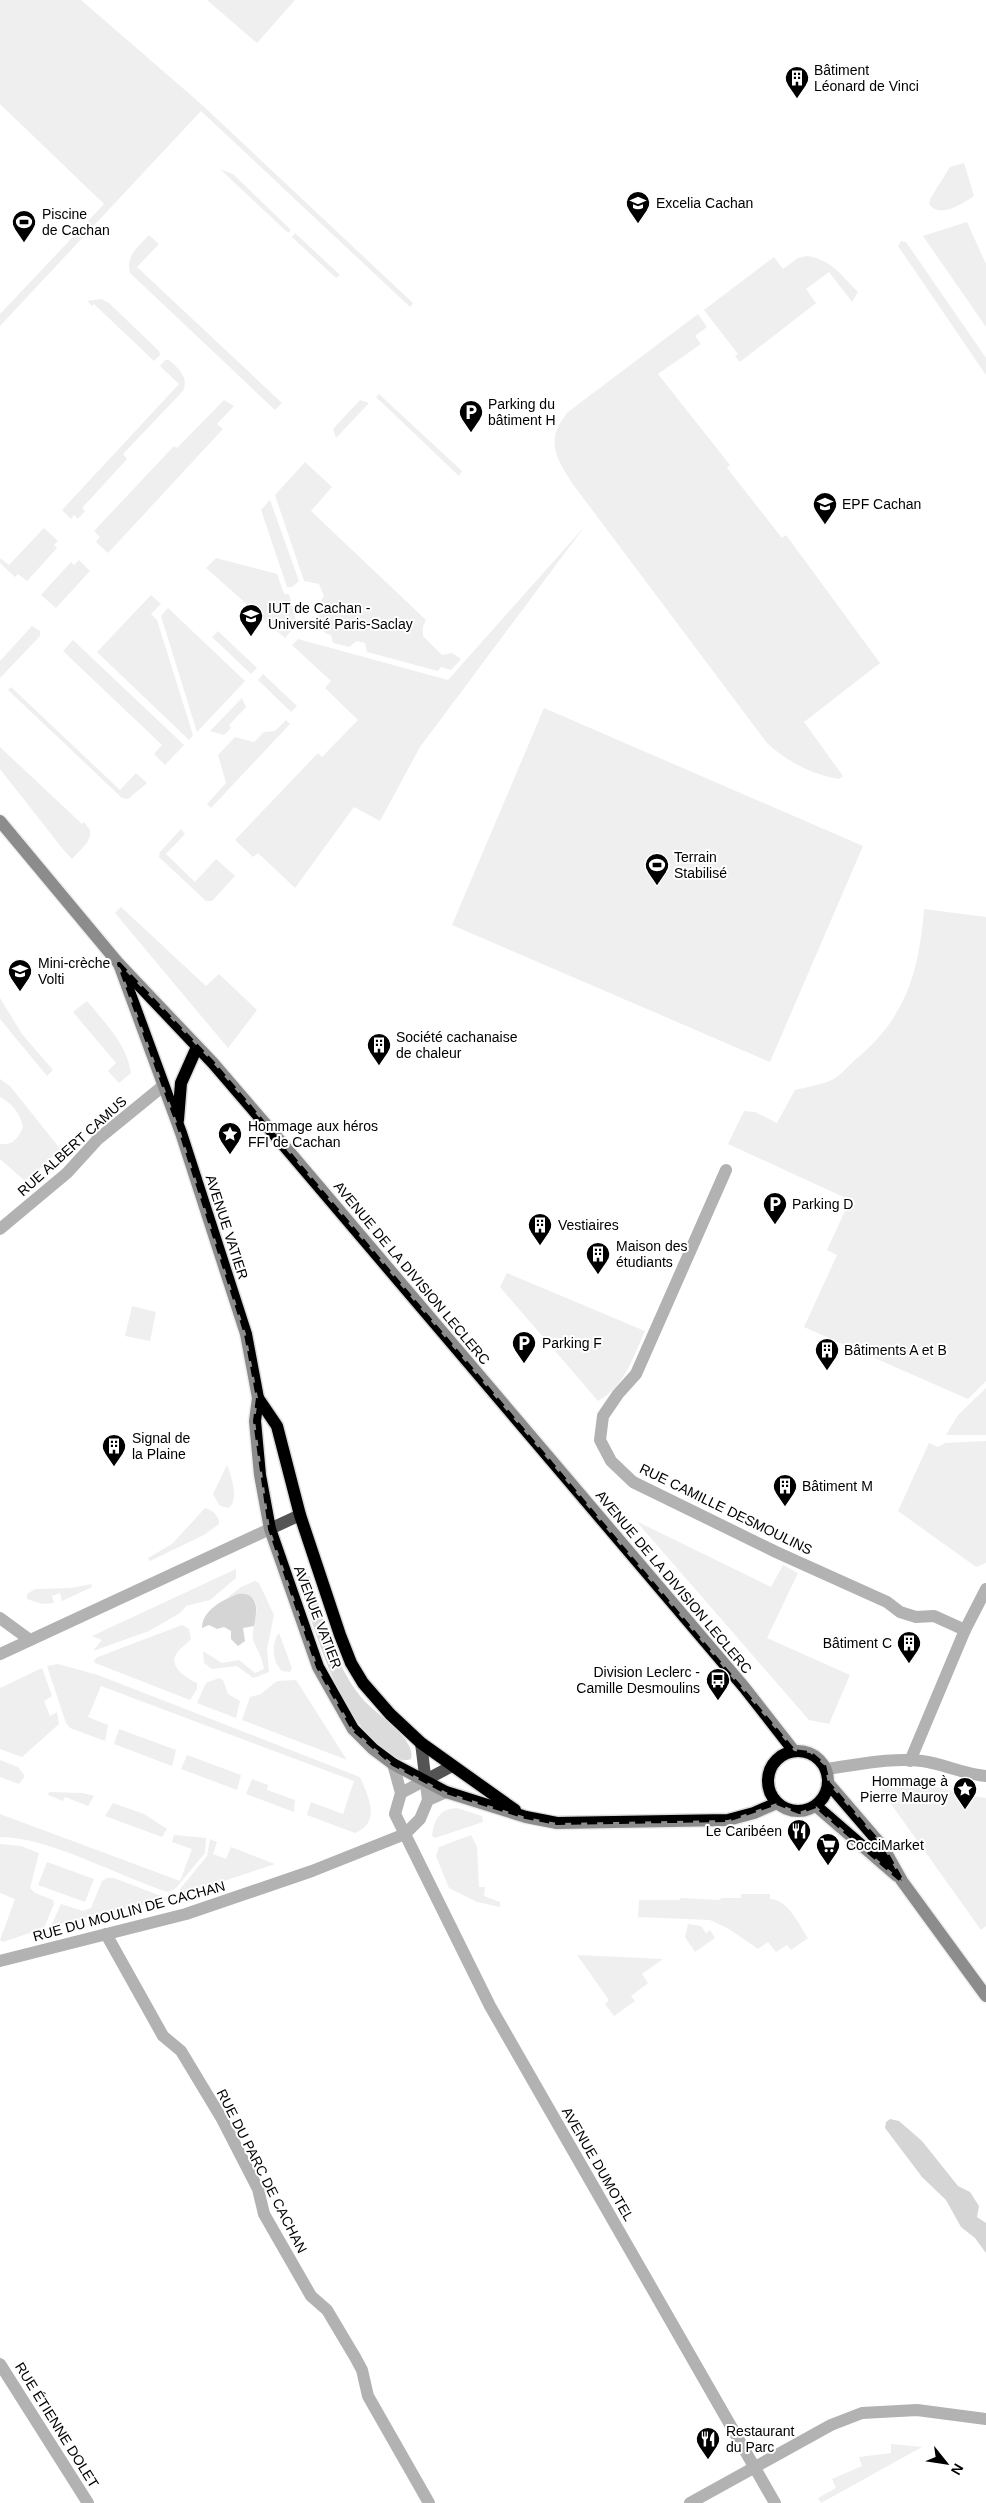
<svg xmlns="http://www.w3.org/2000/svg" width="986" height="2503" viewBox="0 0 986 2503" font-family="Arial,sans-serif">
  <style>
    .green { fill: #dbdbdb }
    .water { fill: #a2a2a2 }
    .lines { fill: none; stroke-linecap: round; stroke-linejoin: round }
    .major-casing { stroke: #dbdbdb; stroke-width: 15 }
    .minor { stroke: #545454; stroke-width: 12 }
    .major { stroke: #000; stroke-width: 12 }
    .marked { fill: none; stroke: #000; stroke-width: 4; stroke-dasharray: 10 6; stroke-linejoin: round }
    .labels { text-anchor: middle; dominant-baseline: central; stroke-width: 4; stroke-linejoin: round; paint-order: stroke }
    .poi-label { font-size: 14px; fill: #000; stroke: #fff; text-anchor: start }
    .street-label { font-size: 14px; fill: #000; stroke: #fff }
  </style>
  <rect width="100%" height="100%" fill="#fff"/>
  <g class="green">
    <path d="M0,0H81L200,103L413,303L410,307L201,111L0,326V314L104,204L0,104Z"/>
    <path d="M207,0H295L257,43Z"/>
    <path d="M964,163L974,196C962,204 939,219 929,204L930,199L950,167Z"/>
    <path d="M220,169L233,174L291,230L288,233Z"/>
    <path d="M967,222L986,264V327L923,236Z"/>
    <path d="M295,233L340,275L336,278L292,237Z"/>
    <path d="M149,235L159,244L137,267L282,403L275,410L130,273C125,256 139,246 149,235Z"/>
    <path d="M901,241L906,242L986,358V375L898,246Z"/>
    <path d="M806,256C830,258 842,276 858,292L852,302L829,272L806,289L816,303L740,362L735,356L738,354L704,310L774,257L783,269L798,258Z"/>
    <path d="M101,299L109,303L159,351L160,355L154,361L94,304L92,306L87,301Z"/>
    <path d="M698,314L707,327L695,336L701,344L658,374L730,465L727,468L782,538L786,535L880,663L804,722L843,776L839,779C813,775 786,761 767,743L572,483C555,456 545,440 568,412Z"/>
    <path d="M165,360H169C179,369 189,377 183,391L123,454L127,459L82,508L85,511L78,519L74,515L71,519L62,510L179,384L160,366Z"/>
    <path d="M379,394L462,471L459,476L376,397Z"/>
    <path d="M224,400L234,406L217,424L223,429L108,553L96,542L100,537L94,531L174,446L177,448Z"/>
    <path d="M360,400L369,403L336,438L333,429Z"/>
    <path d="M305,462L332,487L311,511L426,620L423,626V636L442,655L452,653L461,659L451,670L441,667L438,671L367,652L365,643L357,641L349,647L333,643L331,635L325,633L316,608L324,596L319,584L304,581L275,495Z"/>
    <path d="M270,500L299,581L292,587H287L261,510Z"/>
    <path d="M585,526L420,747L380,821L354,807L295,888L258,853L253,857L235,840L318,753L322,757L358,720L325,688L331,681L292,645L298,639L448,680Z"/>
    <path d="M44,528L58,541L54,545L57,548L27,581L18,574L15,577L0,563V558L9,565Z"/>
    <path d="M216,558L277,574L284,594H289L297,624L285,638L206,568Z"/>
    <path d="M79,560L90,571L56,608L41,595L71,562L74,565Z"/>
    <path d="M151,595L161,604L151,614L157,620L193,735L189,740L97,652Z"/>
    <path d="M168,608L245,681L197,732L161,616Z"/>
    <path d="M32,626L40,631V636L0,678V661Z"/>
    <path d="M218,631L257,668L251,674L212,637Z"/>
    <path d="M73,640L184,745L165,765L154,754L162,745L63,651Z"/>
    <path d="M263,674L297,706L291,712L258,680Z"/>
    <path d="M11,687L120,790L136,773L147,783L128,799L122,798L8,690Z"/>
    <path d="M242,698L246,707L229,725L231,728L224,735L210,731Z"/>
    <path d="M544,708L863,846L770,1062L452,925Z"/>
    <path d="M286,720L290,724L211,808L207,804L226,783L218,755L235,737L254,742L264,732L275,731Z"/>
    <path d="M0,747L82,824L84,822L90,830V836L87,843L72,859L62,848L0,769Z"/>
    <path d="M181,829L185,834L166,854L195,882L216,859L235,876L212,901H206L159,857L160,852Z"/>
    <path d="M121,907L206,986L219,974L257,1010L228,1048L115,913Z"/>
    <path d="M924,909L986,917V1381L968,1399L804,1327L837,1255L827,1250L850,1200L728,1144L744,1111L755,1112L777,1123L795,1090C807,1087 820,1085 832,1080C840,1076 848,1066 855,1060C906,1018 919,972 924,909Z"/>
    <path d="M0,998L22,1034L53,1070L47,1076L0,1019Z"/>
    <path d="M87,1001C105,1023 127,1044 131,1073L119,1083L108,1071L116,1063L73,1012Z"/>
    <path d="M0,1079L10,1086L61,1150L25,1181L0,1159V1144C12,1146 19,1138 23,1127C20,1113 13,1104 0,1097Z"/>
    <path d="M507,1273L645,1331C632,1359 625,1386 598,1401L500,1287Z"/>
    <path d="M132,1306L156,1312L150,1341L125,1336Z"/>
    <path d="M986,1388V1435H946L958,1415Z"/>
    <path d="M986,1441V1563L976,1567L898,1511L929,1443L938,1447L945,1443Z"/>
    <path d="M227,1465C231,1475 240,1501 228,1508L220,1506L213,1494Z"/>
    <path d="M205,1508C212,1509 220,1517 219,1524L204,1535L150,1561L148,1558L172,1544Z"/>
    <path d="M636,1521L771,1587L783,1565L798,1573L767,1638L850,1675L829,1724L809,1720Z"/>
    <path d="M236,1569V1578L210,1600L186,1606L180,1613L149,1631L93,1651L102,1640L92,1636Z"/>
    <path d="M310,1576C323,1618 333,1661 360,1696C372,1712 418,1739 411,1759C401,1763 394,1756 387,1751C337,1716 317,1635 298,1580Z"/>
    <path d="M255,1581L259,1583L274,1615L267,1649L269,1672L253,1678L237,1666L212,1669L204,1663L203,1651L222,1663L239,1660L255,1673L264,1669C262,1655 256,1649 253,1639C251,1625 261,1612 254,1599L243,1594L227,1598L241,1587Z"/>
    <path d="M91,1584L92,1587L62,1601L60,1593L52,1596L54,1603L42,1604L27,1599V1594L35,1589L71,1588Z"/>
    <path d="M182,1625L189,1629L191,1639C187,1644 180,1648 177,1653C167,1667 188,1679 197,1683V1689L190,1700L95,1663L94,1660L98,1657Z"/>
    <path d="M279,1633L292,1668L290,1672L282,1671C272,1662 271,1643 279,1633Z"/>
    <path d="M58,1664L98,1675L360,1777C368,1796 382,1822 355,1833L307,1815L311,1802L343,1814L354,1781L101,1686L88,1717L108,1725L105,1741L70,1728L66,1723L47,1666Z"/>
    <path d="M42,1668L52,1696L44,1701L50,1716L57,1712L59,1724L22,1757L0,1749V1688Z"/>
    <path d="M219,1678L223,1680L228,1694L240,1701L236,1718L197,1703L206,1683Z"/>
    <path d="M296,1680L347,1760L242,1720L250,1697L261,1694L277,1681Z"/>
    <path d="M119,1729L176,1750L172,1766L114,1744Z"/>
    <path d="M187,1755L241,1775L237,1790L181,1769Z"/>
    <path d="M0,1760L18,1767L25,1776L19,1784L0,1777Z"/>
    <path d="M252,1779L268,1785L267,1790L295,1800L294,1812L246,1794Z"/>
    <path d="M906,1781C934,1784 958,1795 986,1798V1926L981,1930L879,1787Z"/>
    <path d="M49,1792L83,1793L94,1796L88,1806L65,1797L63,1801L48,1795Z"/>
    <path d="M113,1803L144,1814L167,1829L162,1837L105,1816Z"/>
    <path d="M457,1808L482,1816L483,1822L435,1838L432,1836C434,1820 439,1809 457,1808Z"/>
    <path d="M0,1814L180,1881L192,1849L172,1842L174,1835L206,1838L205,1853L175,1889L168,1892C119,1877 50,1837 0,1837Z"/>
    <path d="M471,1835L477,1847L479,1887H485L484,1896L500,1902V1907L477,1902L449,1888L436,1856L439,1847Z"/>
    <path d="M210,1839L217,1842L213,1854L226,1859L231,1847L275,1864L179,1896L180,1889L207,1856Z"/>
    <path d="M0,1844L21,1846L39,1853L30,1888L35,1893L53,1900L54,1904L44,1928L3,1942L0,1940L15,1899L0,1893Z"/>
    <path d="M47,1862L94,1879L85,1902L38,1885Z"/>
    <path d="M107,1878H114L169,1899L51,1926L61,1904L83,1911L91,1908L102,1881Z"/>
    <path d="M741,1894H770V1899C788,1899 799,1925 808,1938L791,1950L787,1945L776,1952L768,1942L758,1949L729,1929L710,1920L638,1917L639,1900H680V1898L720,1900L721,1898H741Z"/>
    <path d="M688,1924L701,1926L706,1933L710,1930L715,1938L695,1952L685,1937Z"/>
    <path d="M577,1955L663,1959L642,1974L648,1983L631,1996L635,2001L614,2016L605,2004L609,2000Z"/>
    <path d="M891,2444L922,2447L821,2503L818,2498L836,2488L832,2479L862,2466L859,2457L891,2453Z"/>
  </g>
  <g class="water">
    <path d="M238,1594C260,1592 257,1612 254,1626L243,1628L245,1641L238,1646L231,1639V1631L224,1627L217,1629L209,1625L202,1628C202,1610 224,1599 238,1594Z"/>
    <path d="M890,2119L899,2121L922,2141L958,2186L970,2192L979,2206L977,2217L986,2223V2253L975,2238L961,2227L946,2200L922,2177L885,2128L886,2122Z"/>
  </g>
  <g class="lines">
    <g class="major-casing">
      <g id="major">
        <path d="M0,821L119,964L213,1063L281,1142L744,1687L794,1751"/>
        <path d="M119,964L181,1133L246,1334L258,1398L255,1421L260,1475L270,1529L318,1667L353,1729L373,1749L393,1764L446,1792L526,1817L557,1823L728,1820L754,1813L777,1803"/>
        <path d="M178,1120L181,1083L197,1047"/>
        <path d="M258,1398L277,1426L300,1515L340,1635L351,1663L363,1683L390,1714L421,1743L515,1810"/>
        <circle cx="798" cy="1781" r="30"/>
        <path d="M828,1783L883,1847L902,1881L986,1996"/>
        <path d="M816,1806L897,1876"/>
      </g>
    </g>
    <g class="minor">
      <path d="M726,1170L636,1374L618,1394L603,1416L600,1440L611,1461L633,1482L776,1552L887,1602L900,1612L916,1617L934,1616L965,1630"/>
      <path d="M0,1229L67,1173L98,1139L163,1086"/>
      <path d="M0,1618L30,1640"/>
      <path d="M0,1654L300,1515"/>
      <path d="M421,1743L428,1800"/>
      <path d="M910,1761L965,1630L986,1589"/>
      <path d="M393,1764L401,1793L395,1814L490,2006L775,2503"/>
      <path d="M826,1769C857,1765 892,1757 922,1761C945,1764 962,1774 986,1776"/>
      <path d="M401,1793L452,1766"/>
      <path d="M106,1934L163,2036L181,2051L222,2119L258,2189L264,2214L311,2296L327,2310L355,2357L362,2370L368,2396L429,2503"/>
      <path d="M0,1961L186,1914L312,1871L405,1834L420,1819L428,1800L446,1792"/>
      <path d="M0,2364L88,2503"/>
      <path d="M690,2503L831,2425L862,2413L917,2410L986,2419"/>
    </g>
    <use href="#major" class="major"/>
  </g>
  <path d="M0 0H986V2503H0ZM119,964L213,1063L794,1751L810,1753L824,1765L828,1783L883,1847L902,1881L816,1806L799,1812L777,1803L728,1820L557,1823L526,1817L446,1792L393,1764L353,1729L318,1667L270,1529L255,1421L258,1398L246,1334L181,1133Z" fill="#fff" fill-opacity=".55" fill-rule="evenodd"/>
  <path class="marked" d="M119,964L213,1063L794,1751L810,1753L824,1765L828,1783L883,1847L902,1881L816,1806L799,1812L777,1803L728,1820L557,1823L526,1817L446,1792L393,1764L353,1729L318,1667L270,1529L255,1421L258,1398L246,1334L181,1133Z"/>
  <defs>
    <g id="building-pin" transform="scale(1.25)"><path d="M0 17L-7.5 6A9.5 9.5 0 1 1 7.5 6Z" fill="#000" stroke="#fff"/><path d="M-4-6H4V6H1V3H-1V6H-4ZM-2.5-4.3h1.7v1.8h-1.7ZM.8-4.3h1.7v1.8H.8ZM-2.5-1h1.7V.8h-1.7ZM.8-1h1.7V.8H.8Z" fill="#fff"/></g>
    <g id="university-pin" transform="scale(1.25)"><path d="M0 17L-7.5 6A9.5 9.5 0 1 1 7.5 6Z" fill="#000" stroke="#fff"/><path d="M0-5L7-2L0 1L-7-2ZM-4 1L0 2.5L4 1V4Q0 6-4 4Z" fill="#fff"/></g>
    <g id="stadium-pin" transform="scale(1.25)"><path d="M0 17L-7.5 6A9.5 9.5 0 1 1 7.5 6Z" fill="#000" stroke="#fff"/><path d="M0-5a6.5 5 0 1 0 0 10a6.5 5 0 1 0 0-10ZM-3.5-1.8h7v3.6h-7Z" fill="#fff"/></g>
    <g id="parking-pin" transform="scale(1.25)"><path d="M0 17L-7.5 6A9.5 9.5 0 1 1 7.5 6Z" fill="#000" stroke="#fff"/><path d="M-3.5-5.5H1a3.5 3.5 0 0 1 0 7H-1V5.5H-3.5ZM-1-3.4V-.6H.8a1.4 1.4 0 0 0 0-2.8Z" fill="#fff"/></g>
    <g id="school-pin" transform="scale(1.25)"><path d="M0 17L-7.5 6A9.5 9.5 0 1 1 7.5 6Z" fill="#000" stroke="#fff"/><path d="M0-5L7-2L0 1L-7-2ZM-4 1L0 2.5L4 1V4Q0 6-4 4Z" fill="#fff"/></g>
    <g id="sight-pin" transform="scale(1.25)"><path d="M0 17L-7.5 6A9.5 9.5 0 1 1 7.5 6Z" fill="#000" stroke="#fff"/><path d="M0-6L1.8-2.2L6-1.7L2.9 1.2L3.7 5.4L0 3.3L-3.7 5.4L-2.9 1.2L-6-1.7L-1.8-2.2Z" fill="#fff"/></g>
    <g id="bus-pin" transform="scale(1.25)"><path d="M0 17L-7.5 6A9.5 9.5 0 1 1 7.5 6Z" fill="#000" stroke="#fff"/><path d="M-5-6H5V4H4V6H2V4H-2V6H-4V4H-5ZM-3.5-4V0h7V-4ZM-3.5 1.2v1.5H-2V1.2ZM2 1.2v1.5H3.5V1.2Z" fill="#fff"/></g>
    <g id="restaurant-pin" transform="scale(1.25)"><path d="M0 17L-7.5 6A9.5 9.5 0 1 1 7.5 6Z" fill="#000" stroke="#fff"/><path d="M-5-6h1v4h1v-4h1v4h1v-4h1v5L-1.5 .5V6h-2V.5L-5-1ZM5-6V6H3V1.5H1.5Q1.5-4 5-6Z" fill="#fff"/></g>
    <g id="supermarket-pin" transform="scale(1.25)"><path d="M0 17L-7.5 6A9.5 9.5 0 1 1 7.5 6Z" fill="#000" stroke="#fff"/><path d="M-6-5.5h2.5l.6 2H6L4.5 2H-2.5L-4.4-4H-6ZM-1.5 3.2a1.3 1.3 0 1 0 .1 0ZM3 3.2a1.3 1.3 0 1 0 .1 0Z" fill="#fff"/></g>
  </defs>
  <g fill-rule="evenodd">
    <use href="#building-pin" x="797" y="78"/>
    <use href="#university-pin" x="638" y="203"/>
    <use href="#stadium-pin" x="24" y="222"/>
    <use href="#parking-pin" x="471" y="412"/>
    <use href="#university-pin" x="825" y="504"/>
    <use href="#university-pin" x="251" y="616"/>
    <use href="#stadium-pin" x="657" y="865"/>
    <use href="#school-pin" x="20" y="971"/>
    <use href="#building-pin" x="379" y="1045"/>
    <use href="#sight-pin" x="230" y="1134"/>
    <use href="#parking-pin" x="775" y="1204"/>
    <use href="#building-pin" x="540" y="1225"/>
    <use href="#building-pin" x="598" y="1254"/>
    <use href="#parking-pin" x="524" y="1343"/>
    <use href="#building-pin" x="827" y="1350"/>
    <use href="#building-pin" x="114" y="1446"/>
    <use href="#building-pin" x="785" y="1486"/>
    <use href="#building-pin" x="909" y="1643"/>
    <use href="#bus-pin" x="718" y="1680"/>
    <use href="#sight-pin" x="965" y="1789"/>
    <use href="#restaurant-pin" x="799" y="1831"/>
    <use href="#supermarket-pin" x="828" y="1845"/>
    <use href="#restaurant-pin" x="708" y="2439"/>
  </g>
  <g class="labels">
    <g class="poi-label">
      <text x="814" y="70">Bâtiment<tspan x="814" dy="16">Léonard de Vinci</tspan></text>
      <text x="656" y="203">Excelia Cachan</text>
      <text x="42" y="214">Piscine<tspan x="42" dy="16">de Cachan</tspan></text>
      <text x="488" y="404">Parking du<tspan x="488" dy="16">bâtiment H</tspan></text>
      <text x="842" y="504">EPF Cachan</text>
      <text x="268" y="608">IUT de Cachan -<tspan x="268" dy="16">Université Paris-Saclay</tspan></text>
      <text x="674" y="857">Terrain<tspan x="674" dy="16">Stabilisé</tspan></text>
      <text x="38" y="963">Mini-crèche<tspan x="38" dy="16">Volti</tspan></text>
      <text x="396" y="1037">Société cachanaise<tspan x="396" dy="16">de chaleur</tspan></text>
      <text x="248" y="1126">Hommage aux héros<tspan x="248" dy="16">FFI de Cachan</tspan></text>
      <text x="792" y="1204">Parking D</text>
      <text x="558" y="1225">Vestiaires</text>
      <text x="616" y="1246">Maison des<tspan x="616" dy="16">étudiants</tspan></text>
      <text x="542" y="1343">Parking F</text>
      <text x="844" y="1350">Bâtiments A et B</text>
      <text x="132" y="1438">Signal de<tspan x="132" dy="16">la Plaine</tspan></text>
      <text x="802" y="1486">Bâtiment M</text>
      <text x="892" y="1643" text-anchor="end">Bâtiment C</text>
      <text x="700" y="1672" text-anchor="end">Division Leclerc -<tspan x="700" dy="16">Camille Desmoulins</tspan></text>
      <text x="948" y="1781" text-anchor="end">Hommage à<tspan x="948" dy="16">Pierre Mauroy</tspan></text>
      <text x="782" y="1831" text-anchor="end">Le Caribéen</text>
      <text x="846" y="1845">CocciMarket</text>
      <text x="726" y="2431">Restaurant<tspan x="726" dy="16">du Parc</tspan></text>
    </g>
    <g class="street-label">
      <text transform="translate(72 1146) rotate(-42)">RUE ALBERT CAMUS</text>
      <text transform="translate(227 1227) rotate(72)">AVENUE VATIER</text>
      <text transform="translate(412 1273) rotate(50)">AVENUE DE LA DIVISION LECLERC</text>
      <text transform="translate(726 1509) rotate(26)">RUE CAMILLE DESMOULINS</text>
      <text transform="translate(674 1582) rotate(50)">AVENUE DE LA DIVISION LECLERC</text>
      <text transform="translate(318 1617) rotate(69)">AVENUE VATIER</text>
      <text transform="translate(129 1911) rotate(-15)">RUE DU MOULIN DE CACHAN</text>
      <text transform="translate(598 2164) rotate(60)">AVENUE DUMOTEL</text>
      <text transform="translate(262 2171) rotate(63)">RUE DU PARC DE CACHAN</text>
      <text transform="translate(57 2425) rotate(58)">RUE ÉTIENNE DOLET</text>
    </g>
  </g>
  <g transform="translate(946 2463) rotate(120)" stroke="#ffffff" stroke-width="4" paint-order="stroke">
  <path d="M0-4L9 19L0 12L-9 19Z" fill="#000000"/>
  <text y="-8" font-size="14" font-weight="bold" text-anchor="middle" fill="#000000">N</text>
  </g>
</svg>
